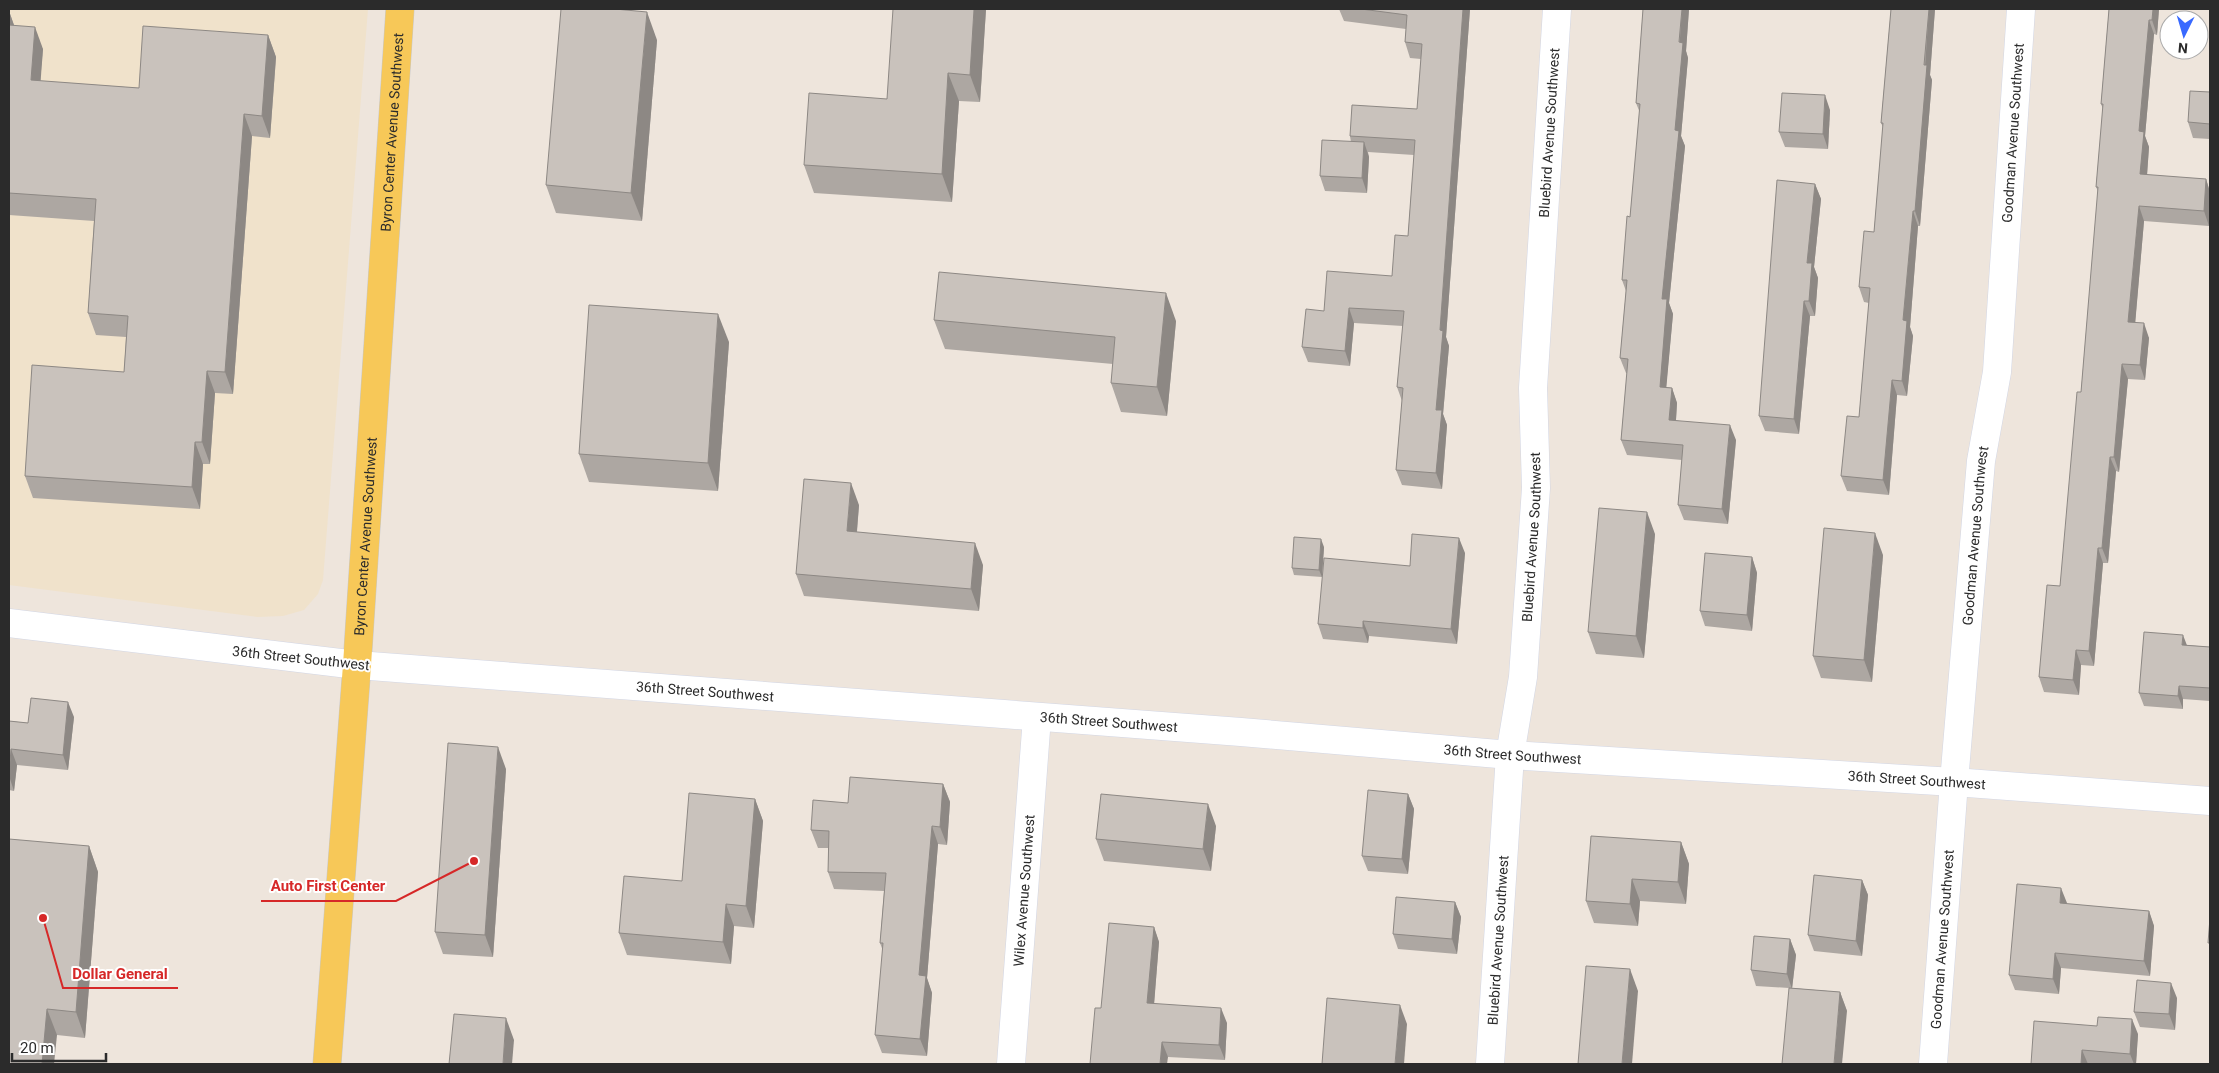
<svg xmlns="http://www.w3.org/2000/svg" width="2219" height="1073" viewBox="0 0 2219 1073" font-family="Roboto,sans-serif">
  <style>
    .education { fill: #f0e2cb }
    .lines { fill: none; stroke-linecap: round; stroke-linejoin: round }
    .minor-casing { stroke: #d2d6e4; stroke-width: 29 }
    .tertiary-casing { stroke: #d2d6e4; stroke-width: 29 }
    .primary-casing { stroke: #c8c8c8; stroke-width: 29 }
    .minor { stroke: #fff; stroke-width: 28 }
    .tertiary { stroke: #fff; stroke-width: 28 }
    .primary { stroke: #f7c858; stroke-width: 28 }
    .wall { fill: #ada7a2 }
    .shaded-wall { fill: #8d8884 }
    .building { fill: #c9c2bc; stroke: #8d8884 }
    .labels { text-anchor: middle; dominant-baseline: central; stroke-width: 4; stroke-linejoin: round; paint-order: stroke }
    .street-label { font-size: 14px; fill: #2b2b2b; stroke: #fff }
    .leader { fill: none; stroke: #d62828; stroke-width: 2 }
    .callout-dot { fill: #d62828; stroke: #fff; stroke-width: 2 }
    .callout-label { font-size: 15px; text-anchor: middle; font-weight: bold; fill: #d62828; stroke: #fff; stroke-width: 4; stroke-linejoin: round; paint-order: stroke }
  </style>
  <rect width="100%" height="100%" fill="#eee5dc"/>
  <path class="education" d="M9,9H368L323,580L318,594L304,610L283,616L257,617L9,585Z"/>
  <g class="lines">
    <g class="minor-casing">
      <g id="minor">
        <path id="s1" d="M357,665L1241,732L1510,755L1954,782L2210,801"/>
        <path id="s2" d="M1011,1064L1037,717"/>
        <path id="s3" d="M1490,1064L1510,755L1523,677L1536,488L1533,388L1557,9"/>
        <path id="s4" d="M1933,1064L1954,782L1981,461L1997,372L2021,9"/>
      </g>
    </g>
    <g class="tertiary-casing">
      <path id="tertiary" d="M9,623L357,665"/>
    </g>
    <g class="primary-casing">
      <g id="primary">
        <path id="s5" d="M327,1064L357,665L400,9"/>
      </g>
    </g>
    <use href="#minor" class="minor"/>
    <use href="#tertiary" class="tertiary"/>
    <use href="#primary" class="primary"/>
  </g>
  <g class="wall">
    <path d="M986,9L980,102L959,101L952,202L814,193L804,165L887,99Z"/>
    <path d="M1339,9H1470L1446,337L1449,346L1443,414L1447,425L1442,489L1402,485L1396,470L1402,401L1397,387L1403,326L1354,323L1350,366L1308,362L1302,347L1324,311L1392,276L1408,236L1414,155L1368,152L1369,157L1367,193L1325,191L1320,176L1351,142L1350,136L1417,109L1421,59L1410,58L1405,42L1406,29L1344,21Z"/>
    <path d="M1643,9H1689L1686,51L1688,58L1681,136L1685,146L1669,303L1673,314L1666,387L1672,388L1677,403L1676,420L1736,440L1728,524L1684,520L1678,505L1682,460L1627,455L1621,440L1627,373H1626L1620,358L1626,291L1622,280L1630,217L1640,113L1636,103Z"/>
    <path d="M1891,9H1935L1930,75L1932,80L1920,226H1918L1910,327L1913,336L1907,396L1897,395L1889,495L1847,491L1841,476L1859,417L1869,303L1864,302L1859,287L1874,232L1883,127L1881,123Z"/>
    <path d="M2109,9H2159L2157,35L2154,34L2145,136L2149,147L2147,175L2206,179L2210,192V208L2209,226L2144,221L2135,323L2149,338L2145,380L2128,379L2119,472L2116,471L2108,563H2103L2094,666L2081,665L2079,695L2044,692L2039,677L2060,586L2081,392L2098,191L2096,187L2103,109L2101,104Z"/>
    <path d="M9,11L14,25L43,49L40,81L139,88L268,35L276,57L270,138L252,136L233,394L215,393L210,464H203L200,509L33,498L25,476L124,372L126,337L96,335L88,313L94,221L9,215Z"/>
    <path d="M657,40L642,221L556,213L546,185Z"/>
    <path d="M2210,92V139L2193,138L2188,122Z"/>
    <path d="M1830,110L1828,149L1785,147L1779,132Z"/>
    <path d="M1815,184L1821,199L1814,267L1818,278L1815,316H1810L1799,434L1765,431L1759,416Z"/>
    <path d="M934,320L1176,321L1167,416L1121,412L1111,383L1113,364L945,349Z"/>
    <path d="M729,342L718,491L589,482L579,454Z"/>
    <path d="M859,505L857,532L983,565L979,611L804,596L796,574Z"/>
    <path d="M1655,534L1644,658L1596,654L1588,632Z"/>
    <path d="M1324,547L1322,577L1294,575L1292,568Z"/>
    <path d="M1465,553L1457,644L1369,636L1368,643L1323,639L1318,624L1410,566Z"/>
    <path d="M1883,555L1872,682L1821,678L1813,656Z"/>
    <path d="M1752,557L1757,573L1752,631L1705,626L1700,611Z"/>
    <path d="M2187,645L2210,647V701L2183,699V709L2144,706L2139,693Z"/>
    <path d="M74,717L68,770L17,765L14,791L9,790V721L28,723Z"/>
    <path d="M506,769L493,957L443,954L435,932Z"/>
    <path d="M943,784L950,802L947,845L938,844L927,978L932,993L927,1056L882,1053L875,1035L883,951L880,943L884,891L834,889L828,872V848H818L811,830L848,803Z"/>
    <path d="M1408,794L1414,809L1408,874L1368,871L1362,856Z"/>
    <path d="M755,799L763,821L754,928L734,926L731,964L627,955L619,933L682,881Z"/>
    <path d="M1216,826L1211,871L1104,861L1096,839Z"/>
    <path d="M1681,842L1689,864L1686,904L1640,901L1638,926L1594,923L1586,901Z"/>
    <path d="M89,846L98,872L85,1038L57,1035L9,1064Z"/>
    <path d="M1862,880L1868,895L1862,956L1814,951L1808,935Z"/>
    <path d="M1455,902L1461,917L1457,954L1398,949L1393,934Z"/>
    <path d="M2067,904L2149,911L2154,926L2150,976L2061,968L2059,994L2015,990L2009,975Z"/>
    <path d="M1154,927L1159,942L1154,1003L1227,1023L1225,1060L1168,1057L1101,1008Z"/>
    <path d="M1790,939L1796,955L1792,988L1840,992L1847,1011L1789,988L1756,986L1751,970Z"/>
    <path d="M2177,998L2175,1030L2140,1027L2134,1012Z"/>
    <path d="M2138,1034L2136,1064H2031Z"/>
  </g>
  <g class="shaded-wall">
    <path d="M974,9H986L980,102L970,75Z"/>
    <path d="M1463,9H1470L1446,337L1449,346L1443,414L1447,425L1442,489L1436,473V410L1440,330Z"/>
    <path d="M1682,9H1689L1686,51L1688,58L1681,136L1685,146L1669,303L1673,314L1665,402L1660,387L1662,299Z"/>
    <path d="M1929,9H1935L1930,75L1932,80L1920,226L1915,211Z"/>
    <path d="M2153,9H2159L2157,35L2152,20Z"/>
    <path d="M9,11L16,31L9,30Z"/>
    <path d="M647,12L657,40L642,221L631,193Z"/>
    <path d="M2149,20L2154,34L2145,136L2149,147L2146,189L2140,174L2139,131Z"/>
    <path d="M35,27L43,49L39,102L31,80Z"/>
    <path d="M268,35L276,57L270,138L262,116Z"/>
    <path d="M948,73L959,101L952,202L942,174Z"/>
    <path d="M1825,95L1830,110L1828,149L1823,134Z"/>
    <path d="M244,114L252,136L233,394L225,372Z"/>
    <path d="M1364,142L1369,157L1367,193L1362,178Z"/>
    <path d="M2206,179L2210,192L2209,226L2204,211Z"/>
    <path d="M1815,184L1821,199L1814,267L1818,278L1815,316L1809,301L1807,263Z"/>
    <path d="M2139,206L2144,221L2134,337L2128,322Z"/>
    <path d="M1913,211L1918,226L1910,327L1913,336L1907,396L1902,381L1903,320Z"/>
    <path d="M1166,293L1176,321L1167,416L1157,387Z"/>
    <path d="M1804,301L1810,316L1799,434L1794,419Z"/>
    <path d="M1349,308L1354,323L1350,366L1345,351Z"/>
    <path d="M718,314L729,342L718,491L708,463Z"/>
    <path d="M2144,323L2149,338L2145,380L2140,365Z"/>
    <path d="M2122,364L2128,379L2119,472L2114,457Z"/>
    <path d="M207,371L215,393L210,464L202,442Z"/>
    <path d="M1892,380L1897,395L1889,495L1883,480Z"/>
    <path d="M1672,388L1677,403L1675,435L1669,420Z"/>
    <path d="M1730,425L1736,440L1728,524L1722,509Z"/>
    <path d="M195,442L203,464L200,509L192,487Z"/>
    <path d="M2110,457L2116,471L2108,563L2102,548Z"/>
    <path d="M851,483L859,505L855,553L847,531Z"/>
    <path d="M1647,512L1655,534L1644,658L1636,636Z"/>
    <path d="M1875,533L1883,555L1872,682L1864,660Z"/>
    <path d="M1459,538L1465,553L1457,644L1451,629Z"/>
    <path d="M1321,539L1324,547L1322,577L1319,570Z"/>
    <path d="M975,543L983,565L979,611L971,589Z"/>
    <path d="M2098,548L2103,563L2094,666L2089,651Z"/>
    <path d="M1752,557L1757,573L1752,631L1747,615Z"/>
    <path d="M1363,621L1369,636L1368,643L1363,628Z"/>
    <path d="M2183,635L2188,648L2182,645Z"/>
    <path d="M2076,650L2081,665L2079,695L2073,680Z"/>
    <path d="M2179,686L2183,699V709L2178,696Z"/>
    <path d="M68,702L74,717L68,770L63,755Z"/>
    <path d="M498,747L506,769L493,957L485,935Z"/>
    <path d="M11,749L17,765L14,791L9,776Z"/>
    <path d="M943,784L950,802L947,845L940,827Z"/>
    <path d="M1408,794L1414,809L1408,874L1402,859Z"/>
    <path d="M755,799L763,821L754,928L746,906Z"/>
    <path d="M1208,804L1216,826L1211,871L1203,849Z"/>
    <path d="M932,826L938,844L927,978L932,993L927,1056L920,1039L919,975Z"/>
    <path d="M1681,842L1689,864L1686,904L1678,882Z"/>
    <path d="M89,846L98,872L85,1038L76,1012Z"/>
    <path d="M1632,879L1640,901L1638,926L1630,904Z"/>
    <path d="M1862,880L1868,895L1862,956L1856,941Z"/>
    <path d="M2061,888L2067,903L2065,918L2060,903Z"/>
    <path d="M1455,902L1461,917L1457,954L1452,939Z"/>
    <path d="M726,904L734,926L731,964L723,942Z"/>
    <path d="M2149,911L2154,926L2150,976L2144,961Z"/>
    <path d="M1154,927L1159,942L1153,1018L1147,1003Z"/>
    <path d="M1790,939L1796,955L1792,989L1787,974Z"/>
    <path d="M2055,953L2061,968L2059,994L2053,979Z"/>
    <path d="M1630,969L1638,991L1632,1064H1622Z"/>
    <path d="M2171,983L2177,998L2175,1030L2169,1014Z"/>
    <path d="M1840,992L1847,1011L1842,1064H1834Z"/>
    <path d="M1400,1005L1407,1024L1404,1064H1395Z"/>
    <path d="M1221,1008L1227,1023L1225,1060L1219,1045Z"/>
    <path d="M47,1009L57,1035L54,1064H42Z"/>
    <path d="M506,1018L514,1040L512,1064H503Z"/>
    <path d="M2132,1019L2138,1034L2136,1064H2134L2130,1054Z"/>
    <path d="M1162,1042L1168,1057L1167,1064H1160Z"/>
    <path d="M2082,1050L2088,1064H2081Z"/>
  </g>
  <g class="building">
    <path d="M561,9H615L647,12L631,193L546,185Z"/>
    <path d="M893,9H974L970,75L948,73L942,174L804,165L809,93L887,99Z"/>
    <path d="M1361,9H1463L1440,330L1443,331L1436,410H1442L1436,473L1396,470L1403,388L1397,387L1404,311L1349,308L1345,351L1302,347L1306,309L1324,311L1327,271L1392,276L1395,235L1408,236L1415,140L1350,136L1352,105L1417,109L1422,44L1405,42L1407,15Z"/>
    <path d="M1643,9H1682L1679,42L1683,43L1675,130L1679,131L1662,299H1667L1660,387L1672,388L1669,420L1730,425L1722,509L1678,505L1683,445L1621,440L1628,359L1620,358L1627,280H1622L1627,216L1630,217L1640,104L1636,103Z"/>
    <path d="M1891,9H1929L1924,65H1927L1915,211H1913L1903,320L1907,321L1902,381L1892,380L1883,480L1841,476L1847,416L1859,417L1870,288L1859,287L1864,231L1874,232L1883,123H1881Z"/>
    <path d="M2109,9H2153L2152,20H2149L2139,131L2144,132L2140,174L2206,179L2204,211L2139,206L2128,322L2144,323L2140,365L2122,364L2114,457H2110L2102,548H2098L2089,651L2076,650L2073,680L2039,677L2047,585L2060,586L2077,392H2081L2098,187H2096L2103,104H2101Z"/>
    <path d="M9,25L35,27L31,80L139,88L143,26L268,35L262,116L244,114L225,372L207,371L202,442H195L192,487L25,476L32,365L124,372L128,316L88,313L96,199L9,193Z"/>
    <path d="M2190,91L2210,92V124L2188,122Z"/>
    <path d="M1782,93L1825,95L1823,134L1779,132Z"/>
    <path d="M1322,140L1364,142L1362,178L1320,176Z"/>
    <path d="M1777,180L1815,184L1807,263H1812L1809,301H1804L1794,419L1759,416Z"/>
    <path d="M939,272L1166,293L1157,387L1111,383L1115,337L934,320Z"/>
    <path d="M589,305L718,314L708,463L579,454Z"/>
    <path d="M804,479L851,483L847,531L975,543L971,589L796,574Z"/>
    <path d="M1599,508L1647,512L1636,636L1588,632Z"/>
    <path d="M1824,528L1875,533L1864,660L1813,656Z"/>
    <path d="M1412,534L1459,538L1451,629L1363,621V628L1318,624L1324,558L1410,566Z"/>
    <path d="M1294,537L1321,539L1319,570L1292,568Z"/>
    <path d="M1705,553L1752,557L1747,615L1700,611Z"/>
    <path d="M2144,632L2183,635L2182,645L2210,647V688L2179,686L2178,696L2139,693Z"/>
    <path d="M31,698L68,702L63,755L11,749L9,776V721L28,723Z"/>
    <path d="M448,743L498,747L485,935L435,932Z"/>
    <path d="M850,777L943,784L940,827L932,826L919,975L926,976L920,1039L875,1035L883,943H880L886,873L828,872L829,831L811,830L813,800L848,803Z"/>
    <path d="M1368,790L1408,794L1402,859L1362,856Z"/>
    <path d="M689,793L755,799L746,906L726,904L723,942L619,933L624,876L682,881Z"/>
    <path d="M1101,794L1208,804L1203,849L1096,839Z"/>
    <path d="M1591,836L1681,842L1678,882L1632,879L1630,904L1586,901Z"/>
    <path d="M9,839L89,846L76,1012L47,1009L42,1064H9Z"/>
    <path d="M1814,875L1862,880L1856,941L1808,935Z"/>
    <path d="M2017,884L2061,888L2060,903L2149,911L2144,961L2055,953L2053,979L2009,975Z"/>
    <path d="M1396,897L1455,902L1452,939L1393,934Z"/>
    <path d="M2210,918V943H2208Z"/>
    <path d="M1109,923L1154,927L1147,1003L1221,1008L1219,1045L1162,1042L1160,1064H1090L1095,1008H1101Z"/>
    <path d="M1754,936L1790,939L1787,974L1751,970Z"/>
    <path d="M1586,966L1630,969L1622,1064H1578Z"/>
    <path d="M2137,980L2171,983L2169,1014L2134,1012Z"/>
    <path d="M1789,988L1840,992L1834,1064H1782Z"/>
    <path d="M1327,998L1400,1005L1395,1064H1322Z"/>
    <path d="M454,1014L506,1018L503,1064H449Z"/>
    <path d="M2098,1017L2132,1019L2130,1054L2082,1050L2081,1064H2031L2034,1021L2097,1026Z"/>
  </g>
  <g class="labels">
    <g class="street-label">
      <text stroke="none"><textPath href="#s5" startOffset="934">Byron Center Avenue Southwest</textPath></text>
      <text stroke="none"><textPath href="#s3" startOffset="934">Bluebird Avenue Southwest</textPath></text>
      <text stroke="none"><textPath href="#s4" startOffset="935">Goodman Avenue Southwest</textPath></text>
      <text stroke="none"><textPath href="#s4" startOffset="530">Goodman Avenue Southwest</textPath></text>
      <text stroke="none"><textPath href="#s5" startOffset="529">Byron Center Avenue Southwest</textPath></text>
      <text stroke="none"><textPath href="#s3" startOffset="529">Bluebird Avenue Southwest</textPath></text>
      <text transform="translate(301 658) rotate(6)">36th Street Southwest</text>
      <text stroke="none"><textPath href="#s1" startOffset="349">36th Street Southwest</textPath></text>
      <text stroke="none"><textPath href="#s1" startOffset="754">36th Street Southwest</textPath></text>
      <text stroke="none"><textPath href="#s1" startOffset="1159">36th Street Southwest</textPath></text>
      <text stroke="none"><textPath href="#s1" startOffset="1564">36th Street Southwest</textPath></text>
      <text stroke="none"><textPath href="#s2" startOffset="174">Wilex Avenue Southwest</textPath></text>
      <text stroke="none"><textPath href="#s3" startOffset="124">Bluebird Avenue Southwest</textPath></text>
      <text stroke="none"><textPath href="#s4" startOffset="125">Goodman Avenue Southwest</textPath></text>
    </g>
  </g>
  <path class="leader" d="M474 861L396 901H261M43 918L63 988H178"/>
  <g class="callout-dot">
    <circle cx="474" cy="861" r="5"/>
    <circle cx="43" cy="918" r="5"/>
  </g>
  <g class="callout-label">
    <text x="328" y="891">Auto First Center</text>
    <text x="120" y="979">Dollar General</text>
  </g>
  <rect width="2219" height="1073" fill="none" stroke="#2b2b2b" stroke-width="20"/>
  <g transform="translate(2184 35) rotate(185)"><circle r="24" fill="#ffffff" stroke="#aaaaaa"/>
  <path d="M0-4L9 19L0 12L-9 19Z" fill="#3869ff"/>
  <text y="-8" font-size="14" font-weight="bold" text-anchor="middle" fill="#2b2b2b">N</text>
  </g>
  <path d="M12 1053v8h94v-8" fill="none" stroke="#2b2b2b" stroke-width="2.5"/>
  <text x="20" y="1053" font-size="15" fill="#2b2b2b" stroke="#ffffff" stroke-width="4" paint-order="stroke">20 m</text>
</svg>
